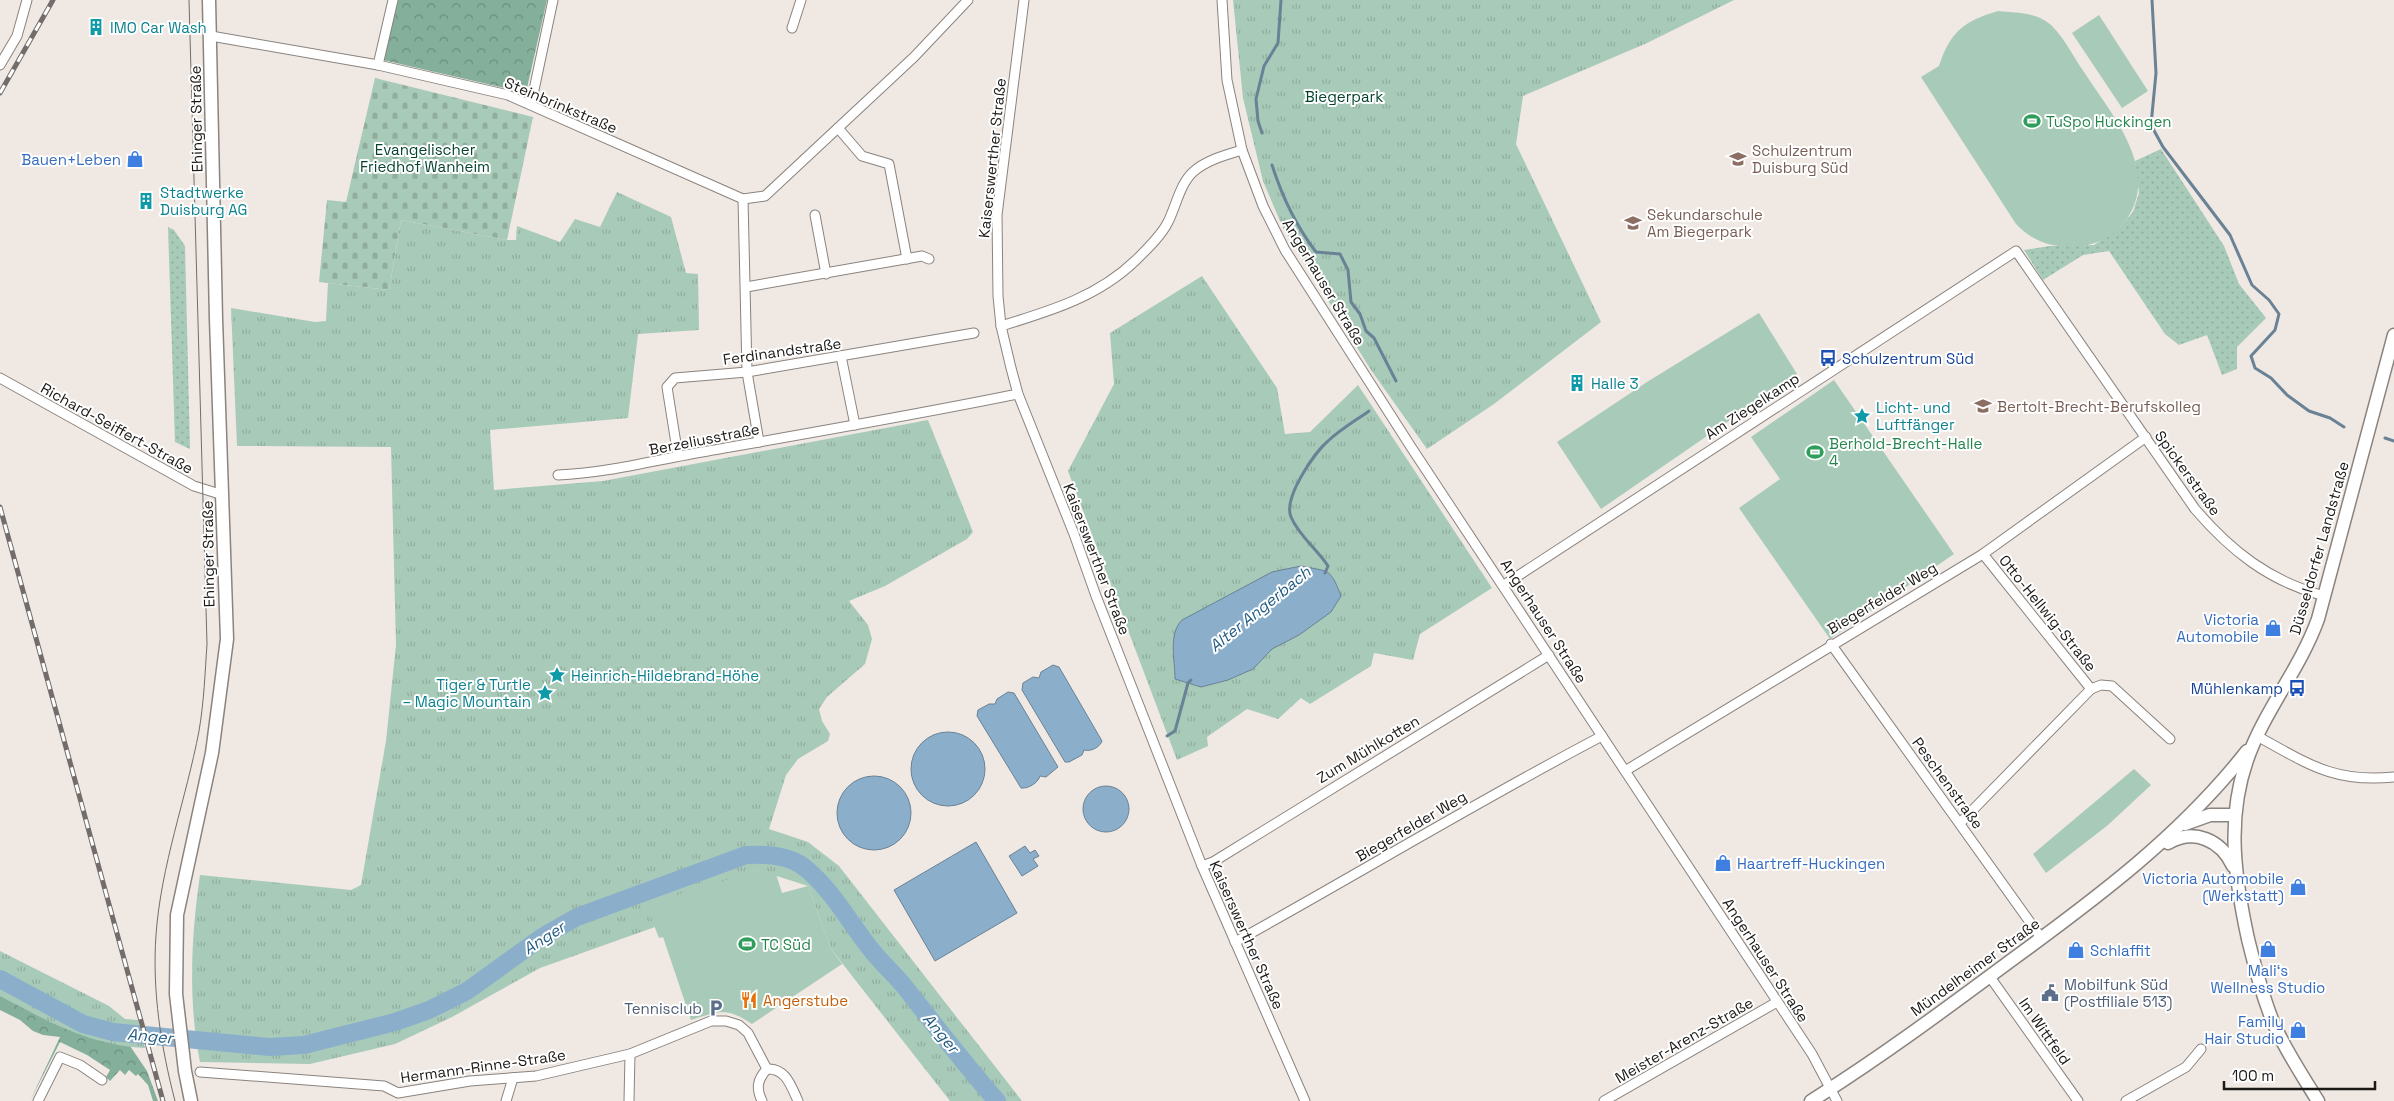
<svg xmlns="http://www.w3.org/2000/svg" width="2394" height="1101" viewBox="0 0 2394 1101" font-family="'Space Grotesk',sans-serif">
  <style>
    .grass { fill: url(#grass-dots) }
    .forest { fill: url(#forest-crowns) }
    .cemetery { fill: url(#cemetery-stones) }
    .park { fill: url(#park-tufts) }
    .garden { fill: #a8cab9 }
    .water { fill: #8bafcb; stroke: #698295 }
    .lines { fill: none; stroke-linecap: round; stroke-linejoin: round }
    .stream { stroke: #698295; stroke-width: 3 }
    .river { stroke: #8bafcb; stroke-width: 18 }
    .street-casing { stroke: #8a837e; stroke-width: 11 }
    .secondary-casing { stroke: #8a837e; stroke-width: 15 }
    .street { stroke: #fff; stroke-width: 9 }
    .secondary { stroke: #fff; stroke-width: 12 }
    .tram { stroke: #726d6a; stroke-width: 1 }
    .rail-casing { stroke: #726d6a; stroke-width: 5 }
    .rail { stroke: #fff; stroke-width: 3; stroke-dasharray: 9; stroke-linecap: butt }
    .labels { text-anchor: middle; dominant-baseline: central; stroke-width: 4; stroke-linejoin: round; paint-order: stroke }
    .culture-label { font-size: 15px; fill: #0d838f; stroke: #fff; text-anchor: start }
    .park-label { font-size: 15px; fill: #05432e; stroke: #fff }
    .street-label { font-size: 15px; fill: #1b1816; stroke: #fff }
    .leisure-label { font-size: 15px; fill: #27864d; stroke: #fff; text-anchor: start }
    .education-label { font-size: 15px; fill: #785e54; stroke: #fff; text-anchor: start }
    .shop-label { font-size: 15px; fill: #366cbe; stroke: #fff; text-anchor: end }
    .transit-label { font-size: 15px; fill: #164399; stroke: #fff; text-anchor: start }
    .service-label { font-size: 15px; fill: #4e5e75; stroke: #fff; text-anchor: start }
    .food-label { font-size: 15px; fill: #c56008; stroke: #fff; text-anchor: start }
    .water-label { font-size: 16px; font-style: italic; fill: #225b82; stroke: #fff }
  </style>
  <defs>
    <pattern id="grass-dots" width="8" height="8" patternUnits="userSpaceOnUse" patternTransform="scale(1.25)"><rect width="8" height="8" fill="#a8cab9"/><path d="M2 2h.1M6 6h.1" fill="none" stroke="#90ad9e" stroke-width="1.8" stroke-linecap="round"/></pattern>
    <pattern id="forest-crowns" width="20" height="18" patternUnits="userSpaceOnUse" patternTransform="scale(1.25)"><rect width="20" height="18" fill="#84b09b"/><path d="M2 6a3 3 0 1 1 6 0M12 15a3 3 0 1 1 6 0" fill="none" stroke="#6b8e7d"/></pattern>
    <pattern id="cemetery-stones" width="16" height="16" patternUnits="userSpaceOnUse" patternTransform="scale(1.25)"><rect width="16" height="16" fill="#a8cab9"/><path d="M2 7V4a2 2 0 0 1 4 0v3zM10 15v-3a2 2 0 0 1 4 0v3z" fill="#90ad9e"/></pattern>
    <pattern id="park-tufts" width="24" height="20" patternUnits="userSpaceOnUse" patternTransform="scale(1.25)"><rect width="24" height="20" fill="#a8cab9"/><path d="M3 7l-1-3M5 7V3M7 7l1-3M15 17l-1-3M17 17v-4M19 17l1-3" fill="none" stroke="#90ad9e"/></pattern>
  </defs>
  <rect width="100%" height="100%" fill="#f0e8e3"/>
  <g class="grass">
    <path d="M2161,149L2224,246L2239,284L2266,318L2237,347V369L2222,375L2207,335L2179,345L2165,334L2109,251L2083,255L2043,280L2024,250L2050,246L2094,245L2120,227L2133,212L2139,193L2135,161Z"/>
    <path d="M168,227L174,230L185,246L190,449L175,442Z"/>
  </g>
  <g class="forest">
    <path d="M396,0H547L527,88L518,91L383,60Z"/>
    <path d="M0,983L126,1040L147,1071L158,1101H153L148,1085L138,1074L136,1076L129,1070L125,1075L120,1070L110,1081L106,1077L110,1070L87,1055L60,1042L30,1101L60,1037L43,1035L33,1031L20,1020L0,1010Z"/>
  </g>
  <path class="cemetery" d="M375,78L533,117L507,240L401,220L389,290L319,282L327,200L346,202Z"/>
  <g class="park">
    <path d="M1233,0H1734L1647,43L1523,96L1516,144L1601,322L1494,404L1427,449L1371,370L1311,273L1283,228L1263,181L1243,98Z"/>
    <path d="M617,192L671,217L686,273L698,274L699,330L638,334L628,418L490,430L494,490L603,481L928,420L973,532L967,539L885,586L849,601L868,625L872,639L865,664L827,697L819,709L822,721L830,734L828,741L798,759L786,775L769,829L808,842L839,866L1022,1101H950L831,949L808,886L758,870L649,910L655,927L540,968L452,1017L395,1044L310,1064L200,1062C188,1001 191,937 200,875L351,890L361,885L386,741L396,645L391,447L237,446L231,308L315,322L326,321L328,283L389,290L401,220L507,240H516L517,226L560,242L575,219L600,227Z"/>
    <path d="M1202,276L1277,388L1285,434L1310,432L1358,385L1492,588L1420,634L1413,660L1374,653L1371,666L1310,704L1301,698L1278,719L1247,709L1207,737L1208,746L1177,760L1068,471L1114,384L1110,333Z"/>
    <path d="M0,951L109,1006L125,1019L138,1020L145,1048C89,1045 49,1022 0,996Z"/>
  </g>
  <g class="garden">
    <path d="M1998,11C2016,13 2037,12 2051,25C2064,37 2074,58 2084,72C2112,115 2164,174 2123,224C2113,236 2096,245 2081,246C2055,249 2034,243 2016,224L1921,77L1939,66C1950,32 1964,21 1998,11Z"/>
    <path d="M2099,15L2148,91L2122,108L2072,33Z"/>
    <path d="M1759,313L1797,374L1601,509L1557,442L1647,382Z"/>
    <path d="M1834,380L1954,554L1830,639L1739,508L1780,479L1751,437Z"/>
    <path d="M2134,769L2151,785L2108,825L2046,873L2033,854Z"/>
    <path d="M758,870L776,874L782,893L808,886L831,949L842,964L752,1024C727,1007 719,1011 691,1020L663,937L659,938L648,910L677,895Z"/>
  </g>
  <g class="water">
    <path d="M1301,566C1329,572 1330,567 1341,596L1331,612L1299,635L1272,649L1253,669L1228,680L1201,687L1175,679C1175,660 1168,634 1182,620L1272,572Z"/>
    <path d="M1053,665L1059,667L1102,741C1100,747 1091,752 1084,750L1082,755L1069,762H1065L1022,690L1023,683L1033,677L1039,678L1041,672Z"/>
    <path d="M1008,692L1014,693L1058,767L1046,777L1040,776C1038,783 1028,789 1021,788L977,716L978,710L989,704H995L997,699Z"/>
    <circle cx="948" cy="769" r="37"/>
    <circle cx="874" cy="813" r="37"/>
    <circle cx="1106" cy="809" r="23"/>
    <path d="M976,842L1017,913L935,961L894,890Z"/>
    <path d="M1025,846L1030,853L1035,850L1039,856L1033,859L1038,866L1022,876L1009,856Z"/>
  </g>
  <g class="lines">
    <g class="stream">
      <path d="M2152,0L2156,73L2151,125L2163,147L2230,235L2252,285L2269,300L2279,314L2275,330L2251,356L2255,368L2271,378L2287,395L2309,411L2330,418L2344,427"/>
      <path d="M1262,133L1258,121L1256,99L1264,66L1278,43L1281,0"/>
      <path d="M1272,165C1282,196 1296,226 1316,252L1340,254L1348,270L1351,302L1360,314L1366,331L1374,338L1396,381"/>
      <path d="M2385,438L2394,441"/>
      <path d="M1325,573L1328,566C1317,549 1299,536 1291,517C1283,498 1314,453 1328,441C1341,429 1355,421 1369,411"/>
      <path d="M1167,736L1175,731L1188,683L1191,680"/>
    </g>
    <path class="river" d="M0,979L83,1024L113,1032L269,1047L304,1045L395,1022L429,1010L467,991L542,937L577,917L746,855C764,854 788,855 804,867C832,889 851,925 873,952C883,964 894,974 904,986C935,1025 964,1064 997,1101"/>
    <g class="street-casing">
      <g id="street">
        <path d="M1024,0L997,215L998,296L1001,326L1011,368L1018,394L1074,534L1096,596L1202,866L1305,1101"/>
        <path d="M1222,0L1227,80L1242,150L1263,206L1285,250L1411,447L1812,1054L1837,1101"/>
        <path d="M792,28L801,0"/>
        <path d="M211,36L378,65L508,95L743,199L765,196L914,57L968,0"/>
        <path d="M0,65L17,36L27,0"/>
        <path d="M378,65L393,0"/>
        <path d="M531,104L553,0"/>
        <path d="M838,128L862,156L889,164L907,259"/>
        <path d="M743,199L747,372L759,442"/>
        <path d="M815,215L826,274"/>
        <path d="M746,287L922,256L929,259"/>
        <path d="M1001,326C1050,311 1098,297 1136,260C1147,249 1161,236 1168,222C1176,206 1180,184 1193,172C1206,160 1226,155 1242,150"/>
        <path d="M841,356L855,425"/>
        <path d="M0,378L194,486L223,495"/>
        <path d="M678,456L667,387L675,378L747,372L974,333"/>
        <path d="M558,475C609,473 658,459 708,451C811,433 915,415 1018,394"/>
        <path d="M1504,585L2016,251L2195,509C2231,551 2269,581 2324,596"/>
        <path d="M1831,644L2042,939"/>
        <path d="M2091,689L2101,685L2112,686L2170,739"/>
        <path d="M2257,736C2308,764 2334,783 2394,777"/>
        <path d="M1625,771L1983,554L2146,437"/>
        <path d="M1960,823L2091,689L1983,554"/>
        <path d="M1202,866L1213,862L1549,655"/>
        <path d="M1235,942C1358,874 1478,801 1602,736"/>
        <path d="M1990,977L2078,1101"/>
        <path d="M767,1069C786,1068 791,1086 798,1101"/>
        <path d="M200,1072L384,1086L398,1093L470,1081L536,1076L630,1054L711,1021H726L739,1025L748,1033L767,1069C757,1080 756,1088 762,1101"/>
        <path d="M38,1101L60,1057L80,1065L102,1080"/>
        <path d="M506,1101L513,1078"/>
        <path d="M629,1101L630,1054"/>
        <path d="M1604,1101L1777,1002"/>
        <path d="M2126,1101L2186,1067L2201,1049"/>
      </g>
    </g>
    <g class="secondary-casing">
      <g id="secondary">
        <path d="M2185,824L2210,815H2234"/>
        <path d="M2168,843C2194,828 2221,840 2233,866"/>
        <path d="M191,1101L185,1071L176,994L177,915L212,753L227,639L216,319L209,0"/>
        <path d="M1811,1101C1881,1057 1947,1008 2013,959C2098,897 2181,835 2247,751"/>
        <path d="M2318,1101C2302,1075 2285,1050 2273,1022C2262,995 2255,967 2248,939C2235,879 2226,820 2247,760C2264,711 2300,669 2318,619L2394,335"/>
      </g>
    </g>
    <use href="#street" class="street"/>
    <use href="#secondary" class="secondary"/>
    <path class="tram" d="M175,1101C161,1047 152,991 156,935C161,865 186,799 199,731C204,702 205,673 207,644L189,0"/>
    <g class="rail-casing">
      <g id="rail">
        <path d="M0,93L53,0"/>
        <path d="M0,507L163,1101"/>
      </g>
    </g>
    <use href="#rail" class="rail"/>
  </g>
  <defs>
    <g id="building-bare" transform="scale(1.35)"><path d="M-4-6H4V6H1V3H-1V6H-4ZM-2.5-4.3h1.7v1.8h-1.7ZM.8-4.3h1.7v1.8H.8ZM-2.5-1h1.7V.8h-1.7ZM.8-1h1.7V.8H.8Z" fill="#0f9aa8" stroke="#fff" stroke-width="2.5" paint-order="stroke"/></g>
    <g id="stadium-bare" transform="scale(1.35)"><path d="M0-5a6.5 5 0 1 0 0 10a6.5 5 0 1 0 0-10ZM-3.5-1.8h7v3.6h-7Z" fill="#2e9e5b" stroke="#fff" stroke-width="2.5" paint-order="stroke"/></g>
    <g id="shop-bare" transform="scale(1.35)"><path d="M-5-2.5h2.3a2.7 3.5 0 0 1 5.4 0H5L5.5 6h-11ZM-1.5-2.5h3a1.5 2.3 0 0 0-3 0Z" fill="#3f7fe0" stroke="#fff" stroke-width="2.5" paint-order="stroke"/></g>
    <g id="school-bare" transform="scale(1.35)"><path d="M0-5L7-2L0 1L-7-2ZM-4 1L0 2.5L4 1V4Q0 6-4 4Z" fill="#8d6e63" stroke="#fff" stroke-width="2.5" paint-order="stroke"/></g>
    <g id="bus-bare" transform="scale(1.35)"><path d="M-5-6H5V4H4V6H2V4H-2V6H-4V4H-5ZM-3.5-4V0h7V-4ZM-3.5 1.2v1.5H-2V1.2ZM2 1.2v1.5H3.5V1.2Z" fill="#1a4fb4" stroke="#fff" stroke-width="2.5" paint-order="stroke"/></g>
    <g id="sight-bare" transform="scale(1.35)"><path d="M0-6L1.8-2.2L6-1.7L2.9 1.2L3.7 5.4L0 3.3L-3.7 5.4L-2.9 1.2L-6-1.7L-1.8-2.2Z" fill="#0f9aa8" stroke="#fff" stroke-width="2.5" paint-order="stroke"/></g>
    <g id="civic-bare" transform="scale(1.35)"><path d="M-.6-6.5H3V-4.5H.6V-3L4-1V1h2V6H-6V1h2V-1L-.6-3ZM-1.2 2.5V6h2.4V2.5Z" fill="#5c6f8a" stroke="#fff" stroke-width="2.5" paint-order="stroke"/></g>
    <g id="restaurant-bare" transform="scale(1.35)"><path d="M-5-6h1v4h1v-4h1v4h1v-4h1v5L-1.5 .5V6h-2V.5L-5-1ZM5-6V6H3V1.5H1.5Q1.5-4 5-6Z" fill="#e8710a" stroke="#fff" stroke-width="2.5" paint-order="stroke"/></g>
    <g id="parking-bare" transform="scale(1.35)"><path d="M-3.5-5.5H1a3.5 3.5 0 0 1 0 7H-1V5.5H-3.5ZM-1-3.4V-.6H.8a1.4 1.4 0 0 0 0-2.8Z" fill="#5c6f8a" stroke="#fff" stroke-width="2.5" paint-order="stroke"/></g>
  </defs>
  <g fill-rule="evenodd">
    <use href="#building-bare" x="96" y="27"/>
    <use href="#stadium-bare" x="2032" y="121"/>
    <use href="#shop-bare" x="135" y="159"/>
    <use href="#school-bare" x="1738" y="159"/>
    <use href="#building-bare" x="146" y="201"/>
    <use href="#school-bare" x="1633" y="223"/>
    <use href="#bus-bare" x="1828" y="358"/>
    <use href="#building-bare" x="1577" y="383"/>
    <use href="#school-bare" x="1983" y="406"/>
    <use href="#sight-bare" x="1862" y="416"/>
    <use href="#stadium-bare" x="1815" y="452"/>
    <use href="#shop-bare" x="2273" y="628"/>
    <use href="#sight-bare" x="557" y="675"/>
    <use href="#bus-bare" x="2297" y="688"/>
    <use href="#sight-bare" x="545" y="693"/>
    <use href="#shop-bare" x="1723" y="863"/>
    <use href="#shop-bare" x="2298" y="887"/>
    <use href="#stadium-bare" x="747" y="944"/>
    <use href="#shop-bare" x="2268" y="949"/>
    <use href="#shop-bare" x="2076" y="950"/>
    <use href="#civic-bare" x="2050" y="993"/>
    <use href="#restaurant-bare" x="749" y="1000"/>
    <use href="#parking-bare" x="716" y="1008"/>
    <use href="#shop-bare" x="2298" y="1030"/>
  </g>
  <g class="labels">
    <g class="culture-label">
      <text x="110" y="27">IMO Car Wash</text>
      <text x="160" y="192">Stadtwerke<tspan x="160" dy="17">Duisburg AG</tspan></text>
      <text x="1591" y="383">Halle 3</text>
      <text x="1876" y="407">Licht- und<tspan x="1876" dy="17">Luftfänger</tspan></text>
      <text x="571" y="675">Heinrich-Hildebrand-Höhe</text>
      <text x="531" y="684" text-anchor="end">Tiger &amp; Turtle<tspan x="531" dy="17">– Magic Mountain</tspan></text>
    </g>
    <g class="park-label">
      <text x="1344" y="96">Biegerpark</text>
      <text x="425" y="149">Evangelischer<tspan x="425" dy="17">Friedhof Wanheim</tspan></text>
    </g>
    <g class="street-label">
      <text transform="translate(561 105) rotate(23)">Steinbrinkstraße</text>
      <text transform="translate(196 119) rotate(-91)">Ehinger Straße</text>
      <text transform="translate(992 158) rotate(-84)">Kaiserswerther Straße</text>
      <text transform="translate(1324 282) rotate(59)">Angerhauser Straße</text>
      <text transform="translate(782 351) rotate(-8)">Ferdinandstraße</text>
      <text transform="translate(1752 406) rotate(-33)">Am Ziegelkamp</text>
      <text transform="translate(117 428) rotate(29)">Richard-Seiffert-Straße</text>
      <text transform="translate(704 439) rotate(-11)">Berzeliusstraße</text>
      <text transform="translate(2188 473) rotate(54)">Spickerstraße</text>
      <text transform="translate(2319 548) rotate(-74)">Düsseldorfer Landstraße</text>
      <text transform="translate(208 554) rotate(-91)">Ehinger Straße</text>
      <text transform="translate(1097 559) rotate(69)">Kaiserswerther Straße</text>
      <text transform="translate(1882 598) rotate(-31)">Biegerfelder Weg</text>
      <text transform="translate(2048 613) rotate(51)">Otto-Hellwig-Straße</text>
      <text transform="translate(1544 621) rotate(57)">Angerhauser Straße</text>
      <text transform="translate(1368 749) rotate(-31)">Zum Mühlkotten</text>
      <text transform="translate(1948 783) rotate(54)">Peschenstraße</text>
      <text transform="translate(1411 826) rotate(-30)">Biegerfelder Weg</text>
      <text transform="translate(1247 935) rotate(66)">Kaiserswerther Straße</text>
      <text transform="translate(1766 960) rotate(57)">Angerhauser Straße</text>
      <text transform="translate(1975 967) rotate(-36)">Mündelheimer Straße</text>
      <text transform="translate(2045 1031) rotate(55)">Im Wittfeld</text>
      <text transform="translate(1684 1040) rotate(-30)">Meister-Arenz-Straße</text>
      <text transform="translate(483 1066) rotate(-8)">Hermann-Rinne-Straße</text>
    </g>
    <g class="leisure-label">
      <text x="2046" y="121">TuSpo Huckingen</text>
      <text x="1829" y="443">Berhold-Brecht-Halle<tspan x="1829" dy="17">4</tspan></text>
      <text x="761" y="944">TC Süd</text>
    </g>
    <g class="education-label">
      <text x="1752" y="150">Schulzentrum<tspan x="1752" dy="17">Duisburg Süd</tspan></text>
      <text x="1647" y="214">Sekundarschule<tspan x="1647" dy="17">Am Biegerpark</tspan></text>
      <text x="1997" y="406">Bertolt-Brecht-Berufskolleg</text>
    </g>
    <g class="shop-label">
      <text x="121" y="159">Bauen+Leben</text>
      <text x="2259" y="619">Victoria<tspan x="2259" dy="17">Automobile</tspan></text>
      <text x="1737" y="863" text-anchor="start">Haartreff-Huckingen</text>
      <text x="2284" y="878">Victoria Automobile<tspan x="2284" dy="17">(Werkstatt)</tspan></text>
      <text x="2090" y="950" text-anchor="start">Schlaffit</text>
      <text x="2268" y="970" text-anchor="middle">Mali‘s<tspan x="2268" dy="17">Wellness Studio</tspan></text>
      <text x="2284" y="1021">Family<tspan x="2284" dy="17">Hair Studio</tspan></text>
    </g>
    <g class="transit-label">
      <text x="1842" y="358">Schulzentrum Süd</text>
      <text x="2283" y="688" text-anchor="end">Mühlenkamp</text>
    </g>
    <g class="service-label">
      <text x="2064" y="984">Mobilfunk Süd<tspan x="2064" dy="17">(Postfiliale 513)</tspan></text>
      <text x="702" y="1008" text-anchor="end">Tennisclub</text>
    </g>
    <g class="food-label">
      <text x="763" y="1000">Angerstube</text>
    </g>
    <g class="water-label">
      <text transform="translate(1260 609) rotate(-39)">Alter Angerbach</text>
      <text transform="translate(544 938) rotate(-33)">Anger</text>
      <text transform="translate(941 1033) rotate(50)">Anger</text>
      <text transform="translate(150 1036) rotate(5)">Anger</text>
    </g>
  </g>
  <path d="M2224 1081v8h151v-8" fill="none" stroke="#1b1816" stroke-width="2.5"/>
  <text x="2232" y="1081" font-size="15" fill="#1b1816" stroke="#ffffff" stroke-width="4" paint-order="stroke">100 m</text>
</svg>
